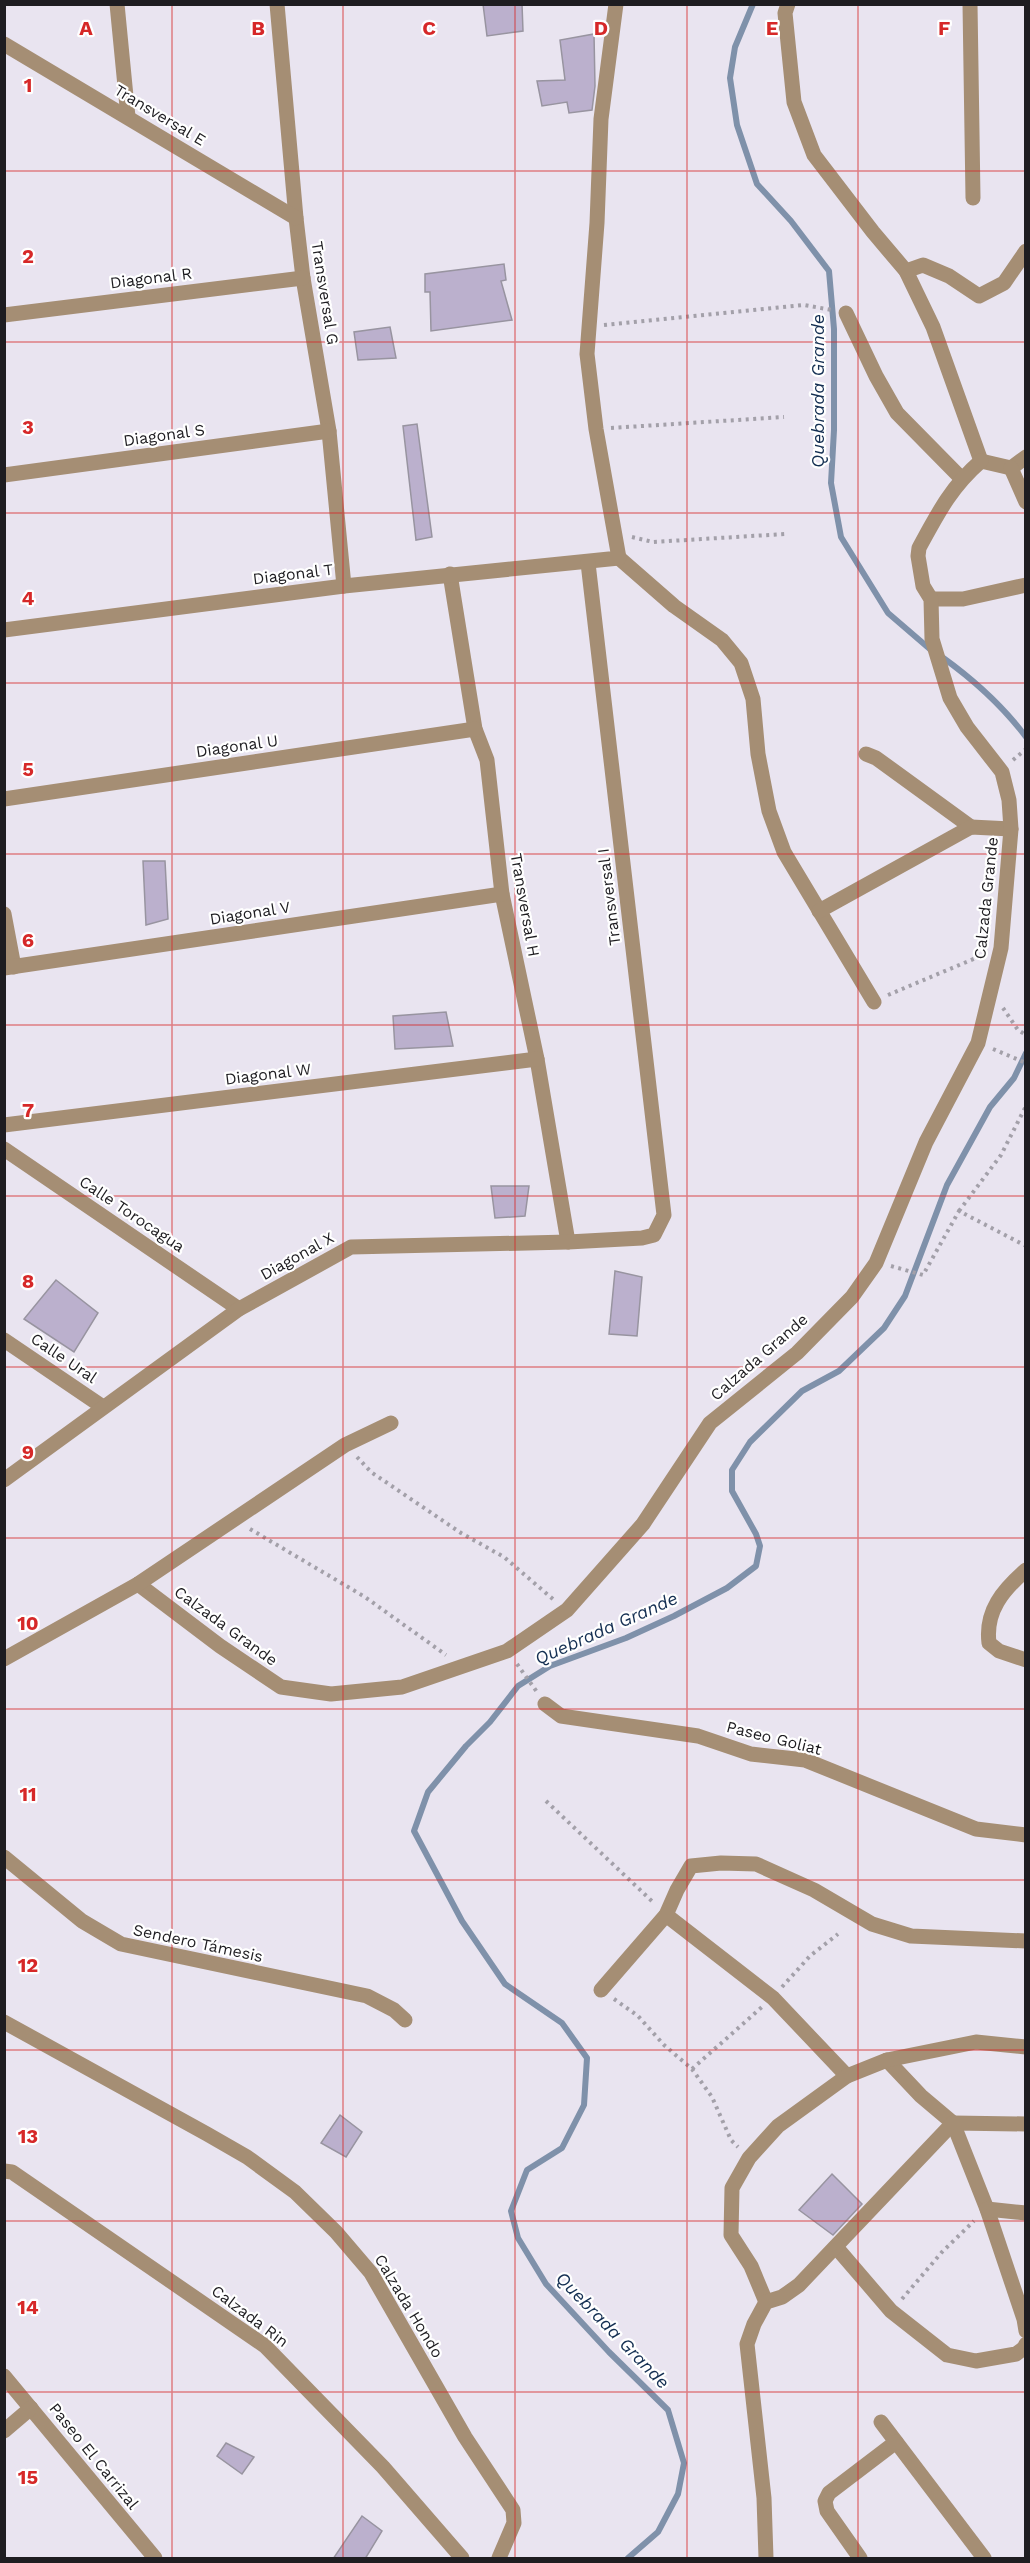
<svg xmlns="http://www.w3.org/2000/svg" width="1030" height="2563" viewBox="0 0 1030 2563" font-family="'Work Sans',sans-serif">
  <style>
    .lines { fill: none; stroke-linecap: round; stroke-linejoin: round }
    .stream { stroke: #7f91aa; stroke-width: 6 }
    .building { fill: #bbb0cd; stroke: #9894a0; stroke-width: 1.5 }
    .path { stroke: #a3a0a9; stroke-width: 4; stroke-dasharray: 3 4.5; stroke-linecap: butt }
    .minor { stroke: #a58e74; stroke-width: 15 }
    .grid { fill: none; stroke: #d62828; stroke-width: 1.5; stroke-opacity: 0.55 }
    .labels { text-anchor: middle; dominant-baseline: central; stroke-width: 4.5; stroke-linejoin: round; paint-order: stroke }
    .street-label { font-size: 16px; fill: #1e1d21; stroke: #fff }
    .water-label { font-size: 18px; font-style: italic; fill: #142f52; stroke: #fff }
    .grid-label { font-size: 20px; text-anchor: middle; font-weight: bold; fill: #d62828; stroke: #fff; stroke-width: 4.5; stroke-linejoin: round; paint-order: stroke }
  </style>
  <rect width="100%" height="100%" fill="#e9e4f0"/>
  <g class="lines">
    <g class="stream">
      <path d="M753,4L735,47L730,78L737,125L757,184L791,221L829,271L834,329V430L831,483L841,537L888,613L931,650"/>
      <path d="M942,657C974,680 1002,705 1026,737"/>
      <path d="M628,2558L658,2532L678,2494L684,2463L668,2410L609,2352L546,2284L518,2238L511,2211L527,2170L562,2148L584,2105L587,2058L562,2023L505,1984L462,1921L414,1831L428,1792L466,1746L490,1722L518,1686L550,1666L626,1638L674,1616L727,1588L756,1566L760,1546L756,1534L732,1491V1470L750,1442L802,1391L839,1371L884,1328L905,1296L947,1185L990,1107L1014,1078L1026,1053"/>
    </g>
  </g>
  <g class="building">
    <path d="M483,4H522L523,31L487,36Z"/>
    <path d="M594,34L595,86L592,110L569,113L567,102L542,106L537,81L565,80L560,40Z"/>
    <path d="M504,264L506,280L501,281L512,320L431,331L430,292H425V274Z"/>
    <path d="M390,327L396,358L358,360L354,332Z"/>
    <path d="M417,424L432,537L416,540L403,426Z"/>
    <path d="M143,861H165L168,919L146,925Z"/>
    <path d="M446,1012L453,1046L395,1049L393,1016Z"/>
    <path d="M491,1186H529L525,1216L495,1218Z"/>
    <path d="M615,1271L642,1277L637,1336L609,1334Z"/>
    <path d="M56,1280L98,1313L74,1352L24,1319Z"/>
    <path d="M340,2115L362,2132L346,2157L321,2143Z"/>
    <path d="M832,2174L862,2204L833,2235L799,2210Z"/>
    <path d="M226,2443L254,2457L242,2474L217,2456Z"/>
    <path d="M362,2516L382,2531L365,2559H333Z"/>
  </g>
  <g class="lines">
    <g class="path">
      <path d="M604,325L804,305L832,310"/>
      <path d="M611,428L784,417"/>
      <path d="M632,537L653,542L785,534"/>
      <path d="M1013,760L1026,749"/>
      <path d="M888,995L983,955"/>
      <path d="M1003,1008L1018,1030L1026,1035"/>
      <path d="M993,1049L1026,1063"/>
      <path d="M959,1211L1001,1155L1026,1106"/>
      <path d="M891,1266L923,1275L959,1211L1026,1246"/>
      <path d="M357,1457L371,1472L461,1533L504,1557L554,1600"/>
      <path d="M250,1529L365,1597L446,1655"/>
      <path d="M517,1664L537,1692"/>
      <path d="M546,1801L655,1904"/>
      <path d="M782,1987L810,1956L838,1934"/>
      <path d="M614,1999L638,2016L664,2045L692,2069L712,2097L731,2140L738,2147"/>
      <path d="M692,2069L762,2007"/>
      <path d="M902,2299L942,2252L974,2221"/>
    </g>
    <g class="minor">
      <path d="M117,4L128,117"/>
      <path d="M277,4L296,218L303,278L329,431L344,586"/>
      <path d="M788,4L785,13L794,102L814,155L873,232L906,271L933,327L981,461"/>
      <path d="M970,4L973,198"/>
      <path d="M4,44L296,218"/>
      <path d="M906,271L923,265L949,276L979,296L1004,283L1026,251"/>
      <path d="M846,313L876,376L897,413L961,478"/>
      <path d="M4,315L303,278"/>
      <path d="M981,461L1011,468L1026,457"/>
      <path d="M1011,468L1026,502"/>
      <path d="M4,475L329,431"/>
      <path d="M619,558L674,606L722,640L741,663L753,699L758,754L769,811L784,852L874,1002"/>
      <path d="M450,574L475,729L487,760L502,894L537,1059L568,1242"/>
      <path d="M931,599H963L1026,585"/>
      <path d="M4,630L344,586L619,558L596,429L587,354L597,223L601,119L616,4"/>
      <path d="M866,754L876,758L971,827"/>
      <path d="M4,799L475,729"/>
      <path d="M819,911L971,827L1011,829"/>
      <path d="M4,914L14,967"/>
      <path d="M4,968L502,894"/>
      <path d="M4,1125L537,1059"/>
      <path d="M4,1149L239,1309"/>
      <path d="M4,1340L103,1407"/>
      <path d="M4,1480L239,1309L351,1247L568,1242L642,1238L654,1235L664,1215L588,563"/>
      <path d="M1026,1570C1003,1590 985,1611 989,1643L999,1651L1026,1660"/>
      <path d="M138,1584L220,1646L281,1687L331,1694L402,1687L507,1651L567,1610L643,1524L710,1423L797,1353L852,1297L876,1263L926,1142L978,1043L1001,948L1011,829L1009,800L1002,772L967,727L950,698L932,639L931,599L923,586L918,556L919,548C938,513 951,487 981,461"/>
      <path d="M4,1659L138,1584L345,1445L391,1423"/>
      <path d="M545,1704L561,1716L698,1736L751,1754L805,1760L976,1829L1026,1835"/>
      <path d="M4,1857L82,1921L121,1944L367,1996L394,2010L405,2020"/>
      <path d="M666,1915L773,1998L847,2076"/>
      <path d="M601,1990L666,1915L677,1890L691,1866L721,1863L756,1864L814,1890L872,1924L911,1936L1026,1941"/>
      <path d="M4,2022L207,2134L247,2157L295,2192L336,2232L371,2273L465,2437L513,2510L514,2523L499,2558"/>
      <path d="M887,2060L921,2096L953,2123L987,2209L1024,2319L1026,2331"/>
      <path d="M4,2171L12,2172L265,2346L383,2467L462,2558"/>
      <path d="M987,2209L1026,2213"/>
      <path d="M836,2247L891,2311L947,2355L976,2361L1016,2354L1024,2348L1026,2344"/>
      <path d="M766,2302L751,2266L731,2235L732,2188L749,2158L778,2126L847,2076L887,2060L976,2042L1026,2047"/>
      <path d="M4,2376L155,2558"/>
      <path d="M881,2422L984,2558"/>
      <path d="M4,2431L31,2408"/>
      <path d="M766,2558L764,2498L747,2344L754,2324L766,2302L782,2297L799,2285L953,2123L1026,2124"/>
      <path d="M860,2558L827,2511L825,2501L829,2493L896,2442"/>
    </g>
  </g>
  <path class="grid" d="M172,4V2558M343,4V2558M515,4V2558M687,4V2558M858,4V2558M4,171H1026M4,342H1026M4,513H1026M4,683H1026M4,854H1026M4,1025H1026M4,1196H1026M4,1367H1026M4,1538H1026M4,1709H1026M4,1880H1026M4,2050H1026M4,2221H1026M4,2392H1026"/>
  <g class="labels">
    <g class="street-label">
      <text transform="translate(160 115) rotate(31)">Transversal E</text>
      <text transform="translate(151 278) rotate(-7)">Diagonal R</text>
      <text transform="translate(325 293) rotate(81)">Transversal G</text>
      <text transform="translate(164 435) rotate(-8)">Diagonal S</text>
      <text transform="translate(293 574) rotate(-7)">Diagonal T</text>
      <text transform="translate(237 746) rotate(-8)">Diagonal U</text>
      <text transform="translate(609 897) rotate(-97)">Transversal I</text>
      <text transform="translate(986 898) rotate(-84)">Calzada Grande</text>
      <text transform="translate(525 905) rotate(80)">Transversal H</text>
      <text transform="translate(250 913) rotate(-9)">Diagonal V</text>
      <text transform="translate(268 1074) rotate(-7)">Diagonal W</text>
      <text transform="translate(132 1214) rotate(34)">Calle Torocagua</text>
      <text transform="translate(297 1256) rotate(-29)">Diagonal X</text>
      <text transform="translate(759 1357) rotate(-41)">Calzada Grande</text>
      <text transform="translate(64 1358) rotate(34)">Calle Ural</text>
      <text transform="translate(226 1626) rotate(36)">Calzada Grande</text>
      <text transform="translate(774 1738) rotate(14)">Paseo Goliat</text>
      <text transform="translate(198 1943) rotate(12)">Sendero Támesis</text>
      <text transform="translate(409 2306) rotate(59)">Calzada Hondo</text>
      <text transform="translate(250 2316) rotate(37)">Calzada Rin</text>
      <text transform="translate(94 2456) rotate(51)">Paseo El Carrizal</text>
    </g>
    <g class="water-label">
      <text transform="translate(817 391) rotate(-90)">Quebrada Grande</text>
      <text transform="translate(606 1628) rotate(-24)">Quebrada Grande</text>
      <text transform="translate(613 2330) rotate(46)">Quebrada Grande</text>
    </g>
  </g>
  <g class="grid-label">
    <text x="86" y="35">A</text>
    <text x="258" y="35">B</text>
    <text x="429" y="35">C</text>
    <text x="601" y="35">D</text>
    <text x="772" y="35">E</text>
    <text x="944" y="35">F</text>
    <text x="28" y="92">1</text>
    <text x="28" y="263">2</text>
    <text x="28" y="434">3</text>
    <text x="28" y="605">4</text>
    <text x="28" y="776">5</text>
    <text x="28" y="947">6</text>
    <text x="28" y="1117">7</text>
    <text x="28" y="1288">8</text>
    <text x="28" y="1459">9</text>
    <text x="28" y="1630">10</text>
    <text x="28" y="1801">11</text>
    <text x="28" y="1972">12</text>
    <text x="28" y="2143">13</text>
    <text x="28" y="2314">14</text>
    <text x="28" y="2484">15</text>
  </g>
  <rect width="1030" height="2563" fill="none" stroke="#1e1d21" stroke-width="12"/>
</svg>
